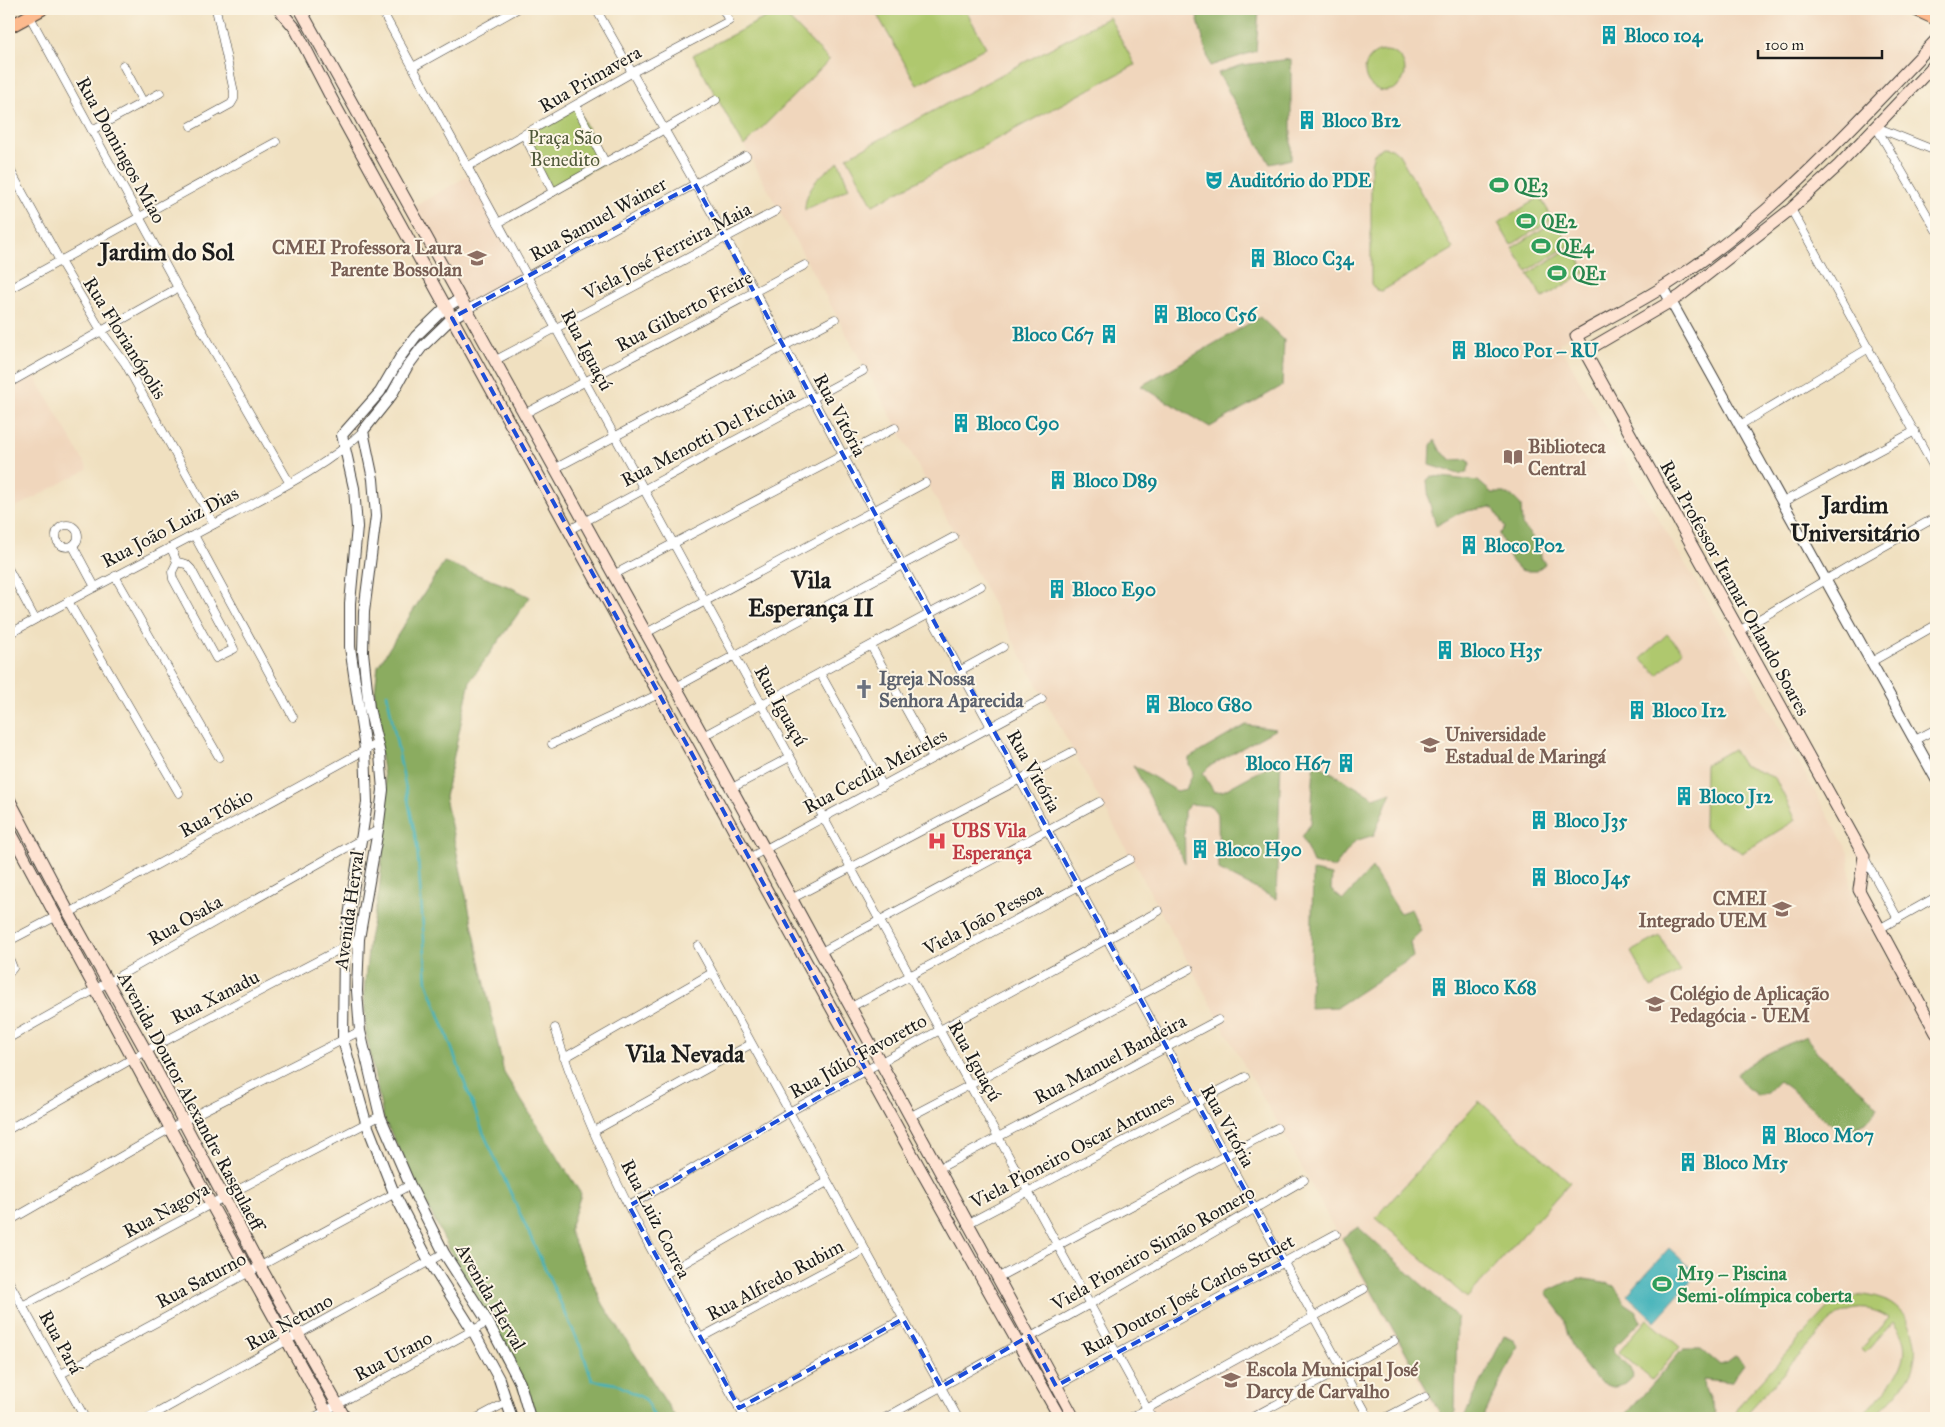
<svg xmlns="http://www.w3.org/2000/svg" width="1945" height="1427" viewBox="0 0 1945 1427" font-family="'IM FELL Great Primer',serif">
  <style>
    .built { fill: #f0d6bc }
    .green { fill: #afc86e; stroke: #667245 }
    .forest { fill: #8bac61; stroke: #54643e }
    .water { fill: #42b2ba; stroke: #2f676b }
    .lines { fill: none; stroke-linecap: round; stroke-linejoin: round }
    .stream { stroke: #42b2ba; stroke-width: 2.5 }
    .minor-casing { stroke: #3c3935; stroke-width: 9 }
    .tertiary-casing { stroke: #3c3935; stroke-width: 12 }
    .secondary-casing { stroke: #3c3935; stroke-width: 13 }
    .primary-casing { stroke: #3c3935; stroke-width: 14 }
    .minor { stroke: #fff; stroke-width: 8 }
    .tertiary { stroke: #fff; stroke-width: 10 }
    .secondary { stroke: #fee3d2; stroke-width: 11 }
    .primary { stroke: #fcba8e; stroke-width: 12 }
    .marked { fill: none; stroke: #1d4ed8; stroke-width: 4; stroke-dasharray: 10 6; stroke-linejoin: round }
    .labels { text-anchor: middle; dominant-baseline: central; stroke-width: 4; stroke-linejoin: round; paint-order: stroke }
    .culture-label { font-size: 19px; font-weight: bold; fill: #0d838f; stroke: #fcf5e5; text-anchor: start }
    .street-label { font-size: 19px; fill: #1c1c1c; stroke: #fcf5e5 }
    .park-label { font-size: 19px; fill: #4f5839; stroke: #fcf5e5 }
    .leisure-label { font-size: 19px; font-weight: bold; fill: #27864d; stroke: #fcf5e5; text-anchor: start }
    .education-label { font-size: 19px; font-weight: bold; fill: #785e54; stroke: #fcf5e5; text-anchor: start }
    .worship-label { font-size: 19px; font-weight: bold; fill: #5b616d; stroke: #fcf5e5; text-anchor: start }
    .health-label { font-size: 19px; font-weight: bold; fill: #be3a42; stroke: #fcf5e5; text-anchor: start }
    .district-label { font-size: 24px; font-weight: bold; fill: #1c1c1c; stroke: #fcf5e5 }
  </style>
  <rect width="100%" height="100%" fill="#fcf5e5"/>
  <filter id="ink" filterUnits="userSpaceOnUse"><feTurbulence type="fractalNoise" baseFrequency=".02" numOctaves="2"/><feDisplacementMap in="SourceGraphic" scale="10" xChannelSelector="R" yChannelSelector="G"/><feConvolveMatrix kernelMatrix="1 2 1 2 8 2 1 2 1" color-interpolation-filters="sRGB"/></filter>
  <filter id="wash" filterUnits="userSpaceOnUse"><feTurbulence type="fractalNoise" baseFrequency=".0096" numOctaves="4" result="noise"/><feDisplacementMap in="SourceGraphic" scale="20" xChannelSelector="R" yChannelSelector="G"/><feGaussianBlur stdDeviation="1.12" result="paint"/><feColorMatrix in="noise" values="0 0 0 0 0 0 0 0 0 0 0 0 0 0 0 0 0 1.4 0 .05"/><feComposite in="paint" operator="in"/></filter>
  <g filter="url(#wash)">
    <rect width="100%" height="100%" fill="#f0e0c0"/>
    <g class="built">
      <path d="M782,9H1883L1897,16L1936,31V34L1875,101L1753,217L1663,285L1559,343L1639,486L1729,637L1849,853L1851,891L1936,1046V1418H1439L1351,1260L1280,1127L1244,1065L744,146L693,55Z"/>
      <path d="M471,174L528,276L466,310L410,209Z"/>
      <path d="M32,371L88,469L9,511V383Z"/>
      <path d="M1247,1355L1275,1405L1251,1418H1152L1147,1409Z"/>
    </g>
    <g class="green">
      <path d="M874,9H965L986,47L917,85Z"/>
      <path d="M780,10L829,60L744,146L693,55Z"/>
      <path d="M1109,17L1135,65L873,205L847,157Z"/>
      <circle cx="1385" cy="71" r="20"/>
      <path d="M576,106L605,162L553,192L524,135Z"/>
      <path d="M1382,147L1392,148L1399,154L1453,249L1382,291L1376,290L1371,284V164L1374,153Z"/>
      <path d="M839,162L849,188L805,210C805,187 821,174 839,162Z"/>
      <path d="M1540,197L1553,219L1511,245L1498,223Z"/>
      <path d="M1555,221L1570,245L1527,271L1512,248Z"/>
      <path d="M1571,247L1586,272L1543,298L1528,274Z"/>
      <path d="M1667,634L1683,651L1658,675L1641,659Z"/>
      <path d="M1733,749L1743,765L1775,778L1796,820L1742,853L1704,828L1705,765Z"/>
      <path d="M1660,936L1680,972L1651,988L1631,952Z"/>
      <path d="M1479,1101L1570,1182L1467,1298L1376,1218Z"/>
      <path d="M1863,1295C1871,1296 1878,1298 1886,1301C1913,1314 1924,1351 1908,1377C1899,1392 1885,1405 1873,1418H1859C1884,1391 1925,1360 1893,1322L1865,1353L1860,1349L1889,1318C1868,1304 1847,1306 1829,1323L1749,1411L1746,1418H1733L1741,1403L1829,1307L1839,1300Z"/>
      <path d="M1647,1319L1680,1347L1652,1380L1619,1352Z"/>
    </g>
    <g class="forest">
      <path d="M1195,9H1259L1256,51L1210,66Z"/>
      <path d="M1291,59V159L1270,164L1218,73L1242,65Z"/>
      <path d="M1260,317L1284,340L1282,386L1210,427L1141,386Z"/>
      <path d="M1435,440L1441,452L1452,460L1468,459L1470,464L1467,472L1459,474L1430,465L1431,445Z"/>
      <path d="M1432,476L1478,481L1492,493H1504L1514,498L1521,505L1522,525L1540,546L1541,557L1545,564L1536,571H1526L1520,570L1511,560L1499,534L1505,528L1494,509L1491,507L1461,512L1436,526L1429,501L1427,480Z"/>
      <path d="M444,562L510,587L530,597L470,681L445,797L504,1073L581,1194L569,1231L603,1304L676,1418H605L603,1415L533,1417L383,1117L366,1033L364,992L369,939L379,892L384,840L386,789L373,708L378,666Z"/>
      <path d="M1246,725L1276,729L1210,766L1203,773L1214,792L1223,791L1281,759L1276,899L1219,870L1218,815L1211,806L1191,804L1184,811L1185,863L1133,765L1177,791L1186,789L1193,773L1189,765V758Z"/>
      <path d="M1314,762L1374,798L1391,792L1374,835L1355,841L1334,868L1313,863L1302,837L1311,823Z"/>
      <path d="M1372,868L1400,913L1411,909L1421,931L1410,942L1413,957L1337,1007L1310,1008L1313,871L1332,875L1331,890L1343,900Z"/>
      <path d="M1806,1036L1817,1053L1870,1098L1878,1108L1866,1123L1843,1133C1820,1118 1802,1096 1779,1081L1767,1093L1758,1096L1746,1087L1737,1075C1748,1060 1788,1044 1806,1036Z"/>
      <path d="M1358,1227L1450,1310L1457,1318L1455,1412L1453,1415L1448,1417L1441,1415L1342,1238Z"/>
      <path d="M1579,1278L1604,1282L1614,1286L1625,1303L1637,1311V1315L1641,1321C1630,1330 1624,1340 1613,1347L1614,1353L1628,1365L1633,1375C1610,1409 1580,1362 1570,1341C1566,1333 1566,1323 1562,1315C1558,1307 1551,1301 1546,1292L1567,1282Z"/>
      <path d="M1504,1336L1513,1339L1518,1346L1483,1418H1466L1465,1415Z"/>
      <path d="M1683,1349H1701L1720,1365L1727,1363L1736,1356L1744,1364L1731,1382L1704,1379L1705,1389L1715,1412L1713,1418H1623Z"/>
    </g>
    <path class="water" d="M1669,1248L1697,1274L1655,1321L1627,1295Z"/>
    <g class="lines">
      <path class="stream" d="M387,694L417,845L427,982L483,1132L582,1350L592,1380L616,1384L645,1399L655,1418"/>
    </g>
  </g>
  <g filter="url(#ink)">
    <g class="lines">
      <g class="minor-casing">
        <g id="minor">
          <path d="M381,9L1152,1418"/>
          <path d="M596,9L726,238L903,566L1369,1418"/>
          <path d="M29,15L178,288L289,482"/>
          <path d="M123,65L143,102"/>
          <path d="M413,67L517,9"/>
          <path d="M576,106L605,162"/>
          <path d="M191,126L231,104L234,99V92L216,9"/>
          <path d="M1876,127L1936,230"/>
          <path d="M1876,127L1936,151"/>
          <path d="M92,130L160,93"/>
          <path d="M524,135L553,192"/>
          <path d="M467,167L633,72L729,21L723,9"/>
          <path d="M9,168L60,261L102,332L125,363L214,524"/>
          <path d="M1791,209L1936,471"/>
          <path d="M498,223L716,100"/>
          <path d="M9,289L276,142"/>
          <path d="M466,310L746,156"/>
          <path d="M494,361L776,211"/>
          <path d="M9,383L178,288"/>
          <path d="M524,414L805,265"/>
          <path d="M1740,425L1869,348"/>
          <path d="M554,469L835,319"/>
          <path d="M1783,502L1915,431"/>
          <circle cx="67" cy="536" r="11"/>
          <path d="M569,530L863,371"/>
          <path d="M194,535L293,717"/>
          <path d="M73,546L95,587"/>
          <path d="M171,548L177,562L172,572L173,579L216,658L234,649L191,569L186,564L177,562"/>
          <path d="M9,570L35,619"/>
          <path d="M613,575L895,428"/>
          <path d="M115,576L219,757"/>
          <path d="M68,601L179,793"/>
          <path d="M1739,631L1856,562L1936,517"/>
          <path d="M646,633L925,483"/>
          <path d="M9,634C83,592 158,555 233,514C276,491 329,465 363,431"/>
          <path d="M871,646L933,758"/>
          <path d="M1871,662L1936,625"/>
          <path d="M961,670L1003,647"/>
          <path d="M820,673L883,786"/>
          <path d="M676,687L954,537"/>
          <path d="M703,736L981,586"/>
          <path d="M1915,740L1936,729"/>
          <path d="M552,744L659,694"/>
          <path d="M730,789L790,757"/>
          <path d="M1864,857L1898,919"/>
          <path d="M749,858L1042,699"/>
          <path d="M791,899L1072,752"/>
          <path d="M69,913L378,743"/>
          <path d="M1879,929L1936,897"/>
          <path d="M9,941L55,917"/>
          <path d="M698,946L958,1418"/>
          <path d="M821,952L1099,802"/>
          <path d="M9,958L13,968L9,973"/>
          <path d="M851,1007L1130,859"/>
          <path d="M555,1028C597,1166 675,1292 745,1418"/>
          <path d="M9,1038L378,830"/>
          <path d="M564,1058L712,973"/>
          <path d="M911,1116L1190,969"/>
          <path d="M9,1129L146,1051L359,939"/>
          <path d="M594,1131L751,1044"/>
          <path d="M938,1169L1218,1020"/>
          <path d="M629,1206L789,1112L1159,911"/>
          <path d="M9,1221L183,1121L360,1031"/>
          <path d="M967,1224L1245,1077"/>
          <path d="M665,1274L827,1182"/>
          <path d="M997,1278L1277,1128"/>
          <path d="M9,1282L85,1418"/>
          <path d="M22,1306L224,1197L380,1116"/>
          <path d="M700,1338L864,1250"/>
          <path d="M61,1374L410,1185"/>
          <path d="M1056,1386L1336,1234"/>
          <path d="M739,1408L903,1319"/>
          <path d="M148,1418L444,1253"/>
          <path d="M313,1418L488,1322"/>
          <path d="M477,1418L507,1402"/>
          <path d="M885,1418L1090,1304L1304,1180"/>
          <path d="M1130,1418L1364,1289"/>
          <path d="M1251,1418L1394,1341"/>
          <path d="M1385,1418L1425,1397"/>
        </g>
      </g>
      <g class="tertiary-casing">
        <g id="tertiary">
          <path d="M1663,287L1936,779"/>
          <path d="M460,299L446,307L416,336L401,356L380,392L342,435L354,488L357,527L350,603V647L365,749L367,802L344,948L343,1040L366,1122L394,1193L429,1261L473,1331L499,1379L512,1418"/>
          <path d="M466,310L452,318L422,347L407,367L391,396L363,431L373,479L376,516L364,612L363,652L369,708L380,754L383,790L378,830L359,939L357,991L360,1031L380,1116L410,1185L444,1253L488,1322L520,1383L530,1418"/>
        </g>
      </g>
      <g class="secondary-casing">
        <g id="secondary">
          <path d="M279,9L295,28L336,107L446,307L913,1156L1060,1418"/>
          <path d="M300,9L703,736L1074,1418"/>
          <path d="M1936,40C1853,126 1773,217 1671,282C1641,302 1607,318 1576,336L1864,856L1859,890L1936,1033"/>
          <path d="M1584,352L1680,296L1791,209L1839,165L1936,63"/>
          <path d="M9,799L69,913L146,1051L260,1266L345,1418"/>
          <path d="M9,829L211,1204L330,1418"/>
        </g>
      </g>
      <g class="primary-casing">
        <g id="primary">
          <path d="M1914,9L1936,19"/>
          <path d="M9,27L42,9"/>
        </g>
      </g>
      <use href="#minor" class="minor"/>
      <use href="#tertiary" class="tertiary"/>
      <use href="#secondary" class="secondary"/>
      <use href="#primary" class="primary"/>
    </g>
  </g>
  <path class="marked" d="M695,184L1284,1262L1056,1386L1029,1336L941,1387L903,1319L739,1408L629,1206L866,1070L452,318Z"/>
  <defs>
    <g id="building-bare" transform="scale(1.5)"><path d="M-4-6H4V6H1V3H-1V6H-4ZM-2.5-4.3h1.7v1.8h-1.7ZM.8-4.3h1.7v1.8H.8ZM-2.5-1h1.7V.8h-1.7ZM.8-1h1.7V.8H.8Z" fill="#0f9aa8" stroke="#fcf5e5" stroke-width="2.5" paint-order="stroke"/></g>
    <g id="theatre-bare" transform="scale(1.5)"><path d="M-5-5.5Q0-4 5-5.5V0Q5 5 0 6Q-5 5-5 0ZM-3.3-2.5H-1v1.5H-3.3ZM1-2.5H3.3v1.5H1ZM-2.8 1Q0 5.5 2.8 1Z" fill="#0f9aa8" stroke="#fcf5e5" stroke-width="2.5" paint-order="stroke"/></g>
    <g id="stadium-bare" transform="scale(1.5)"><path d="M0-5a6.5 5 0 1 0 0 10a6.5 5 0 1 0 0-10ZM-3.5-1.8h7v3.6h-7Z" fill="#2e9e5b" stroke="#fcf5e5" stroke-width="2.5" paint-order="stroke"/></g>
    <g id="school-bare" transform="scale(1.5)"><path d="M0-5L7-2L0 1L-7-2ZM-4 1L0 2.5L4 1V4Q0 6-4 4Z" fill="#8d6e63" stroke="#fcf5e5" stroke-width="2.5" paint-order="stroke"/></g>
    <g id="library-bare" transform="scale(1.5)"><path d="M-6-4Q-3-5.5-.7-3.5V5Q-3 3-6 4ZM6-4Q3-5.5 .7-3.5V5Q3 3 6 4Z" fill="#8d6e63" stroke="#fcf5e5" stroke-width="2.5" paint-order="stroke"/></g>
    <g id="church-bare" transform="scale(1.5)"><path d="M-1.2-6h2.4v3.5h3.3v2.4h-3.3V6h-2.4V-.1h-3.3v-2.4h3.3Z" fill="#6b7280" stroke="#fcf5e5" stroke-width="2.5" paint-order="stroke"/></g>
    <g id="university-bare" transform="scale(1.5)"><path d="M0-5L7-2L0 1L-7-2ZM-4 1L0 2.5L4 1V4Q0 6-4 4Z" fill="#8d6e63" stroke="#fcf5e5" stroke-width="2.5" paint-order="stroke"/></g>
    <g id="hospital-bare" transform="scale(1.5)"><path d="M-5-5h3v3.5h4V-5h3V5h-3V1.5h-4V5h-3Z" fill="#e0444e" stroke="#fcf5e5" stroke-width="2.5" paint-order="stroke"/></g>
  </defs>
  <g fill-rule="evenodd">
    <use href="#building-bare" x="1609" y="35"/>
    <use href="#building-bare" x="1307" y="120"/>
    <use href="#theatre-bare" x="1214" y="180"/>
    <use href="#stadium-bare" x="1499" y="185"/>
    <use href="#stadium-bare" x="1526" y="221"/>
    <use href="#stadium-bare" x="1541" y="246"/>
    <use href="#school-bare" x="477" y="258"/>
    <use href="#building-bare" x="1258" y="258"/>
    <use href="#stadium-bare" x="1557" y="273"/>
    <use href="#building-bare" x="1161" y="314"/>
    <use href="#building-bare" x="1109" y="334"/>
    <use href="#building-bare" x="1459" y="350"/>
    <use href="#building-bare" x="961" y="423"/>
    <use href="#library-bare" x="1513" y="457"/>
    <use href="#building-bare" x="1058" y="480"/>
    <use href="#building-bare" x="1469" y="545"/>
    <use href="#building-bare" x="1057" y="589"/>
    <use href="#building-bare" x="1445" y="650"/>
    <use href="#church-bare" x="864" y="689"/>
    <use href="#building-bare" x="1153" y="704"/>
    <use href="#building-bare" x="1637" y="710"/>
    <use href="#university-bare" x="1430" y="745"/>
    <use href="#building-bare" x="1346" y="763"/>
    <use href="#building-bare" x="1684" y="796"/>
    <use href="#building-bare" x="1539" y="820"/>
    <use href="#hospital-bare" x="937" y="841"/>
    <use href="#building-bare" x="1200" y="849"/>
    <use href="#building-bare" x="1539" y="877"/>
    <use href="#school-bare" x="1782" y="909"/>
    <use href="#building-bare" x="1439" y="987"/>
    <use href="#school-bare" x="1655" y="1004"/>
    <use href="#building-bare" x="1769" y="1135"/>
    <use href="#building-bare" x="1688" y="1162"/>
    <use href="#stadium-bare" x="1662" y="1284"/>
    <use href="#school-bare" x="1231" y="1380"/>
  </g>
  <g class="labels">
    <g class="culture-label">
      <text x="1624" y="35">Bloco 104</text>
      <text x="1322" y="120">Bloco B12</text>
      <text x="1229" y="180">Auditório do PDE</text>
      <text x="1273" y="258">Bloco C34</text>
      <text x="1176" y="314">Bloco C56</text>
      <text x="1094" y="334" text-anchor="end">Bloco C67</text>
      <text x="1474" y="350">Bloco P01 – RU</text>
      <text x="976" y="423">Bloco C90</text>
      <text x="1073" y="480">Bloco D89</text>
      <text x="1484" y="545">Bloco P02</text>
      <text x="1072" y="589">Bloco E90</text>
      <text x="1460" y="650">Bloco H35</text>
      <text x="1168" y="704">Bloco G80</text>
      <text x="1652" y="710">Bloco I12</text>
      <text x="1331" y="763" text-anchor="end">Bloco H67</text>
      <text x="1699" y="796">Bloco J12</text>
      <text x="1554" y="820">Bloco J35</text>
      <text x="1215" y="849">Bloco H90</text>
      <text x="1554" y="877">Bloco J45</text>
      <text x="1454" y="987">Bloco K68</text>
      <text x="1784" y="1135">Bloco M07</text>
      <text x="1703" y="1162">Bloco M15</text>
    </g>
    <g class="street-label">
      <text transform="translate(590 79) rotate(-30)">Rua Primavera</text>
      <text transform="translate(121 150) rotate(61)">Rua Domingos Miao</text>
      <text transform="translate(598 219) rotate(-29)">Rua Samuel Wainer</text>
      <text transform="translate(667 251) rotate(-28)">Viela José Ferreira Maia</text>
      <text transform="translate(684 311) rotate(-28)">Rua Gilberto Freire</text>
      <text transform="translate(125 338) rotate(58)">Rua Florianópolis</text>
      <text transform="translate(587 350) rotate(62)">Rua Iguaçú</text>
      <text transform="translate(840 415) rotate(62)">Rua Vitória</text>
      <text transform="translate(708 436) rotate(-28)">Rua Menotti Del Picchia</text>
      <text transform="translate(170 527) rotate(-28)">Rua João Luiz Dias</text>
      <text transform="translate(1735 588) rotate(61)">Rua Professor Itamar Orlando Soares</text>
      <text transform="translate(781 706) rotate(61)">Rua Iguaçú</text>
      <text transform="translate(875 771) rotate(-28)">Rua Cecília Meireles</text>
      <text transform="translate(1034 771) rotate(61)">Rua Vitória</text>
      <text transform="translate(216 813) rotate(-29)">Rua Tókio</text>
      <text transform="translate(349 910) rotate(-82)">Avenida Herval</text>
      <text transform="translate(983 919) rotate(-28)">Viela João Pessoa</text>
      <text transform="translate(185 920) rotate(-30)">Rua Osaka</text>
      <text transform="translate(215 997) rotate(-27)">Rua Xanadu</text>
      <text transform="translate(858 1056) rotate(-29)">Rua Júlio Favoretto</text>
      <text transform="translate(1110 1059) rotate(-28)">Rua Manuel Bandeira</text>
      <text transform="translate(975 1061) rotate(61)">Rua Iguaçú</text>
      <text transform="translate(191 1101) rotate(62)">Avenida Doutor Alexandre Rasgulaeff</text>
      <text transform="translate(1228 1126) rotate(61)">Rua Vitória</text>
      <text transform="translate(1072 1150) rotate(-28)">Viela Pioneiro Oscar Antunes</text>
      <text transform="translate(166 1210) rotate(-29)">Rua Nagoya</text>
      <text transform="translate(656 1219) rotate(63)">Rua Luiz Correa</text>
      <text transform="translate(1153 1248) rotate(-30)">Viela Pioneiro Simão Romero</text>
      <text transform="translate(201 1280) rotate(-28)">Rua Saturno</text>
      <text transform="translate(775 1280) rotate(-28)">Rua Alfredo Rubim</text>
      <text transform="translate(1188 1295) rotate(-28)">Rua Doutor José Carlos Struet</text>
      <text transform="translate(491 1297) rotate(60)">Avenida Herval</text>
      <text transform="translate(289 1322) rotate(-29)">Rua Netuno</text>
      <text transform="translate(61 1342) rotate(61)">Rua Pará</text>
      <text transform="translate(393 1356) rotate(-28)">Rua Urano</text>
    </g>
    <g class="park-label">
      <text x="565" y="137">Praça São<tspan x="565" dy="22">Benedito</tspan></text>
    </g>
    <g class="leisure-label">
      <text x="1514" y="185">QE3</text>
      <text x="1541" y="221">QE2</text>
      <text x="1556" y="246">QE4</text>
      <text x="1572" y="273">QE1</text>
      <text x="1677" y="1273">M19 – Piscina<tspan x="1677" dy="22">Semi-olímpica coberta</tspan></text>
    </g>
    <g class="education-label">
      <text x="462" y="247" text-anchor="end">CMEI Professora Laura<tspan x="462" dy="22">Parente Bossolan</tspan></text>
      <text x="1528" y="446">Biblioteca<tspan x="1528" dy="22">Central</tspan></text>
      <text x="1445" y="734">Universidade<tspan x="1445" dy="22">Estadual de Maringá</tspan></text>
      <text x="1767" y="898" text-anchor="end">CMEI<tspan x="1767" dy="22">Integrado UEM</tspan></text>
      <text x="1670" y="993">Colégio de Aplicação<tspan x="1670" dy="22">Pedagócia - UEM</tspan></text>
      <text x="1246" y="1369">Escola Municipal José<tspan x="1246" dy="22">Darcy de Carvalho</tspan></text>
    </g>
    <g class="worship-label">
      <text x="879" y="678">Igreja Nossa<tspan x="879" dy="22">Senhora Aparecida</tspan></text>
    </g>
    <g class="health-label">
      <text x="952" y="830">UBS Vila<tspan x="952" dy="22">Esperança</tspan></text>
    </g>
    <g class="district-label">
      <text x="167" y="252">Jardim do Sol</text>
      <text x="1855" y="505">Jardim<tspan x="1855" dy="28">Universitário</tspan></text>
      <text x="811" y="580">Vila<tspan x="811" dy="28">Esperança II</tspan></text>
      <text x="685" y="1054">Vila Nevada</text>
    </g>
  </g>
  <rect width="1945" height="1427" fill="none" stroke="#fcf5e5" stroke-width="30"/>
  <path d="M1758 50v8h124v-8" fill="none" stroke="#1c1c1c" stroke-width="2.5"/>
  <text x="1765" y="50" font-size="15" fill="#1c1c1c" stroke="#fcf5e5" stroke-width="4" paint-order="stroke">100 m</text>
</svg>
